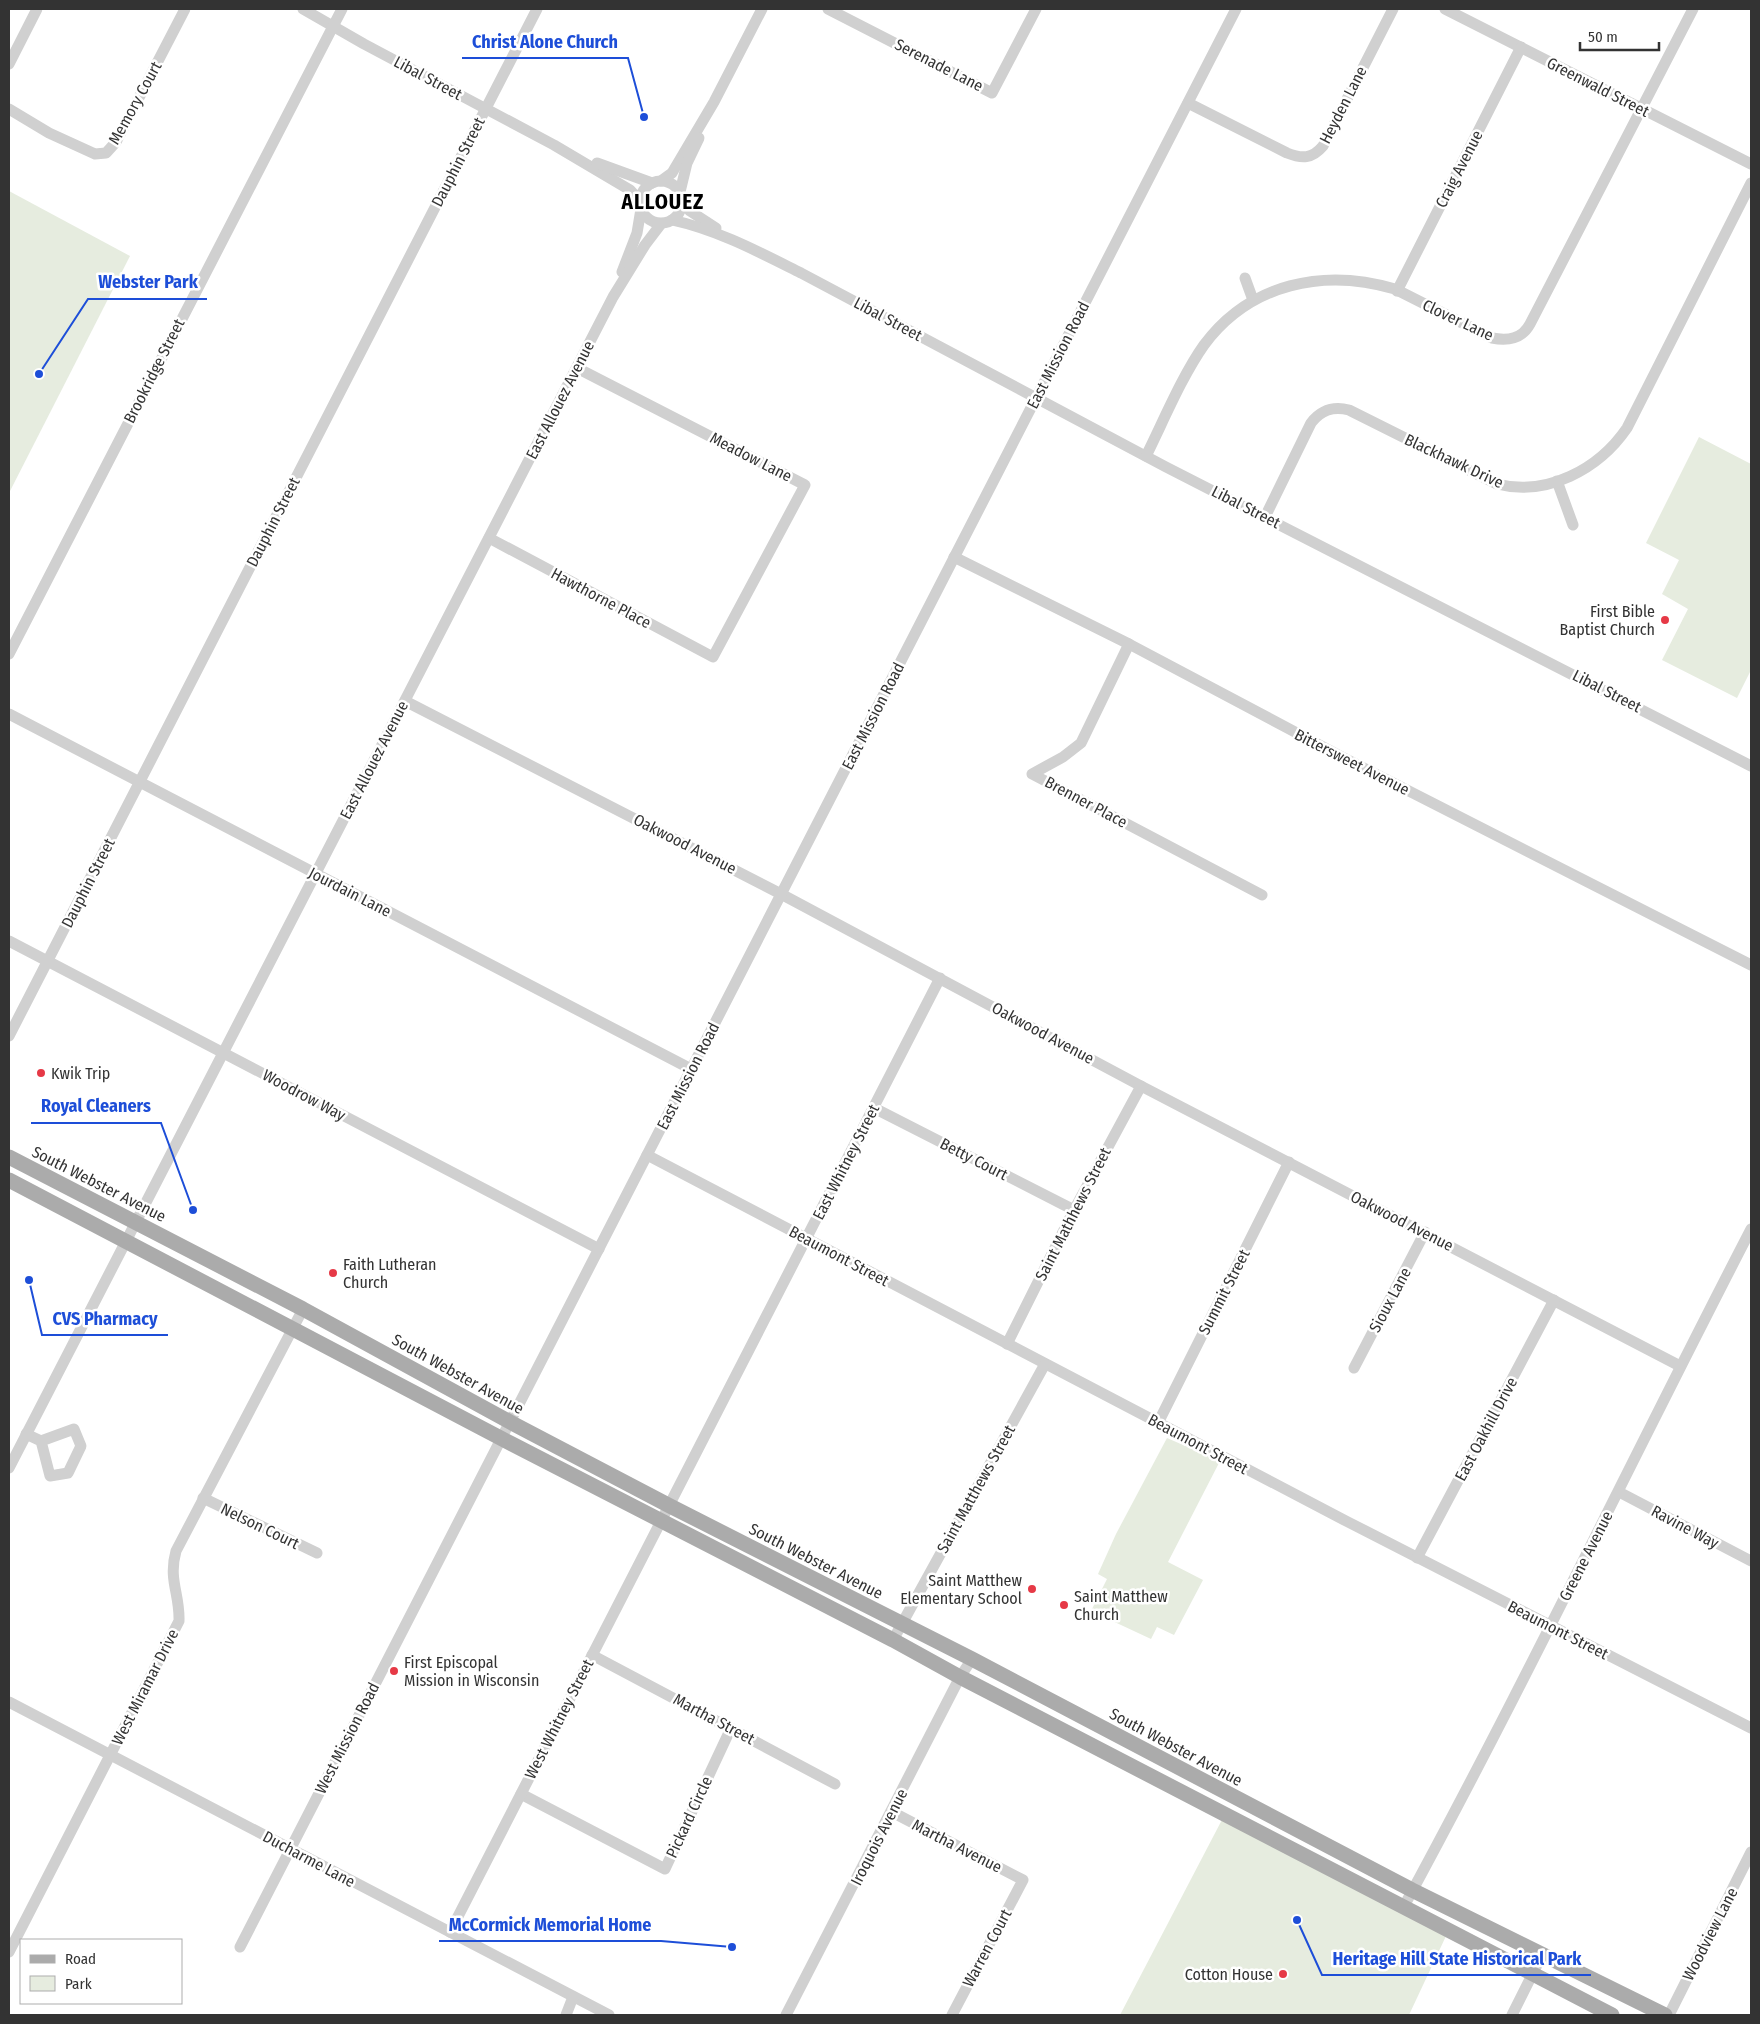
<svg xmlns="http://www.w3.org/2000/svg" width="1760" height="2024" viewBox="0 0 1760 2024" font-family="'Fira Sans Condensed',sans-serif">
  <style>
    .green { fill: #e6ecdf }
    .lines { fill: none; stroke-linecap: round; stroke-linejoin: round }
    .minor { stroke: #d0d0d0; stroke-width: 11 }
    .major { stroke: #ababab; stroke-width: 15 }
    .poi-dot { fill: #e63946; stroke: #fff; stroke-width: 2 }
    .labels { text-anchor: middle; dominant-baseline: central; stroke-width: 5; stroke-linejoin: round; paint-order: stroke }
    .street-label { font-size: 16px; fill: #333; stroke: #fff }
    .poi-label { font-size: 16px; fill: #333; stroke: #fff; text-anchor: start }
    .district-label { font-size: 21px; font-weight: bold; letter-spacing: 1px; fill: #000; stroke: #fff }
    .leader { fill: none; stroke: #1d4ed8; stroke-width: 2 }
    .callout-dot { fill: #1d4ed8; stroke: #fff; stroke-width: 2 }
    .callout-label { font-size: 18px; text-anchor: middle; font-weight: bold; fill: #1d4ed8; stroke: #fff; stroke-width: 5; stroke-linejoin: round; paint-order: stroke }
  </style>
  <rect width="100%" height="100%" fill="#fff"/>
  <g class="green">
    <path d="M9,191L130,256L9,493Z"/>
    <path d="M1699,437L1751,464V670L1737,698L1662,660L1688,609L1662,594L1679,560L1646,543Z"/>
    <path d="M1167,1438L1220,1461L1168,1562L1203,1580L1174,1635L1157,1627L1151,1639L1091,1611L1107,1579L1098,1574L1116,1534Z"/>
    <path d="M1225,1814L1446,1936L1409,2015H1120Z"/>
  </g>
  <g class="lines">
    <g class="minor">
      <path d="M303,9L364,44L554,145L630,190L640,201"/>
      <path d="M828,9L992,93L1036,9"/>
      <path d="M1445,9L1751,164"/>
      <path d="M9,64L37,9"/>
      <path d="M1188,103L1287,153C1302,159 1312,159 1323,146L1393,9"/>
      <path d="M9,109L49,133L95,154L106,153L116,142L185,9"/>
      <path d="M597,163L652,183"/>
      <circle cx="661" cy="202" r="21"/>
      <path d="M661,181L672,173L714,102L762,9"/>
      <path d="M680,192L687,163L699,138"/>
      <path d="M682,198L690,211L716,228"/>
      <path d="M672,220C718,230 759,252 801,273L1166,467L1751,766"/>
      <path d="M622,272L637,233L641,209"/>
      <path d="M1245,278L1253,300"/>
      <path d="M1397,291L1521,47"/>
      <path d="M1146,456C1163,422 1182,376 1204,345C1250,283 1324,268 1395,289L1492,338C1508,341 1522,339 1530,324L1693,9"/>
      <path d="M1557,481L1573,525"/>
      <path d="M1265,517L1311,423C1321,410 1333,406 1349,410L1497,484C1547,497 1599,469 1627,428L1751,183"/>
      <path d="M489,538L713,657L805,485L577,368"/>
      <path d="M954,557L1129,644L1344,758L1751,965"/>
      <path d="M1129,644L1081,743L1063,757L1032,774L1262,895"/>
      <path d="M9,654L342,9"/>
      <path d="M405,701L781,894L1141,1086L1680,1366"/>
      <path d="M9,714L691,1069"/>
      <path d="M9,941L599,1249"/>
      <path d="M9,1036L537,9"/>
      <path d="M874,1108L1074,1210"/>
      <path d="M647,1155L1348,1522L1751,1728"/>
      <path d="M1007,1344L1074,1210L1141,1086"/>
      <path d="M1354,1368L1425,1232"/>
      <path d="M1158,1423L1289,1162"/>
      <path d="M26,1434L41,1441L74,1429L81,1446L68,1473L50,1476L41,1441"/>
      <path d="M9,1468L613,297L645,245L661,224"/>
      <path d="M1619,1492L1751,1561"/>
      <path d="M203,1498L317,1553"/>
      <path d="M1417,1558L1554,1300"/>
      <path d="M893,1640L1045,1364"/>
      <path d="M592,1655L835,1784"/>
      <path d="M9,1702L609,2015"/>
      <path d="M521,1794L665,1869L731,1728"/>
      <path d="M892,1812L1023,1880L952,2015"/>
      <path d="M1403,1908C1525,1684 1634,1455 1751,1229"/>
      <path d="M450,1932L940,978"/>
      <path d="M240,1947L1236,9"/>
      <path d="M9,1952L179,1621C180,1594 168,1580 176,1551L303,1309"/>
      <path d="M566,2015L573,1997"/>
      <path d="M786,2015L960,1677L972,1659"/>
      <path d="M1512,2015L1542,1955"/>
      <path d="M1669,2015L1751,1852"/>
    </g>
    <g class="major">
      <path d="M9,1157L303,1309L510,1422L670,1506L972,1659L1412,1890L1665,2015"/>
      <path d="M9,1180L512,1444L893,1640L960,1677L1612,2015"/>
    </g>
  </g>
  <g class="poi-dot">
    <circle cx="1665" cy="620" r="5"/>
    <circle cx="41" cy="1073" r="5"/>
    <circle cx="333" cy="1273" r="5"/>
    <circle cx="1032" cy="1589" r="5"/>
    <circle cx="1064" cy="1605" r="5"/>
    <circle cx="394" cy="1671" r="5"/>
    <circle cx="1283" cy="1974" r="5"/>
  </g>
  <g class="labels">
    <g class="street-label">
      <text transform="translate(939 65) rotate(27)">Serenade Lane</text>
      <text transform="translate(428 78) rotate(28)">Libal Street</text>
      <text transform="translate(1598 87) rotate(27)">Greenwald Street</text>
      <text transform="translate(135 103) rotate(-61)">Memory Court</text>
      <text transform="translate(1343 105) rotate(-63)">Heyden Lane</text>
      <text transform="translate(458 162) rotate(-63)">Dauphin Street</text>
      <text transform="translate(1459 169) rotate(-63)">Craig Avenue</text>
      <text transform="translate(888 319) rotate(28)">Libal Street</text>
      <text transform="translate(1458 320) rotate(25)">Clover Lane</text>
      <text transform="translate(1058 355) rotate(-63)">East Mission Road</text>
      <text transform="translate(154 371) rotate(-63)">Brookridge Street</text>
      <text transform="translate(560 400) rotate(-63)">East Allouez Avenue</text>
      <text transform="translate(751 457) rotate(27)">Meadow Lane</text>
      <text transform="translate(1454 461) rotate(25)">Blackhawk Drive</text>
      <text transform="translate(1246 507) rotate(27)">Libal Street</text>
      <text transform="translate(273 522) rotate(-63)">Dauphin Street</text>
      <text transform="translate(601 598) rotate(28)">Hawthorne Place</text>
      <text transform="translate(1607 691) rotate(27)">Libal Street</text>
      <text transform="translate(873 716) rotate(-63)">East Mission Road</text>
      <text transform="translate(374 760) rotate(-63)">East Allouez Avenue</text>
      <text transform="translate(1352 762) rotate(27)">Bittersweet Avenue</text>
      <text transform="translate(1086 802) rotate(28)">Brenner Place</text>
      <text transform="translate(685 844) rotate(27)">Oakwood Avenue</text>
      <text transform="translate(88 883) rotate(-63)">Dauphin Street</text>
      <text transform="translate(350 892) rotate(27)">Jourdain Lane</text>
      <text transform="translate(1043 1033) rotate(28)">Oakwood Avenue</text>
      <text transform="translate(688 1076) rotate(-63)">East Mission Road</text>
      <text transform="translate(304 1095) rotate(28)">Woodrow Way</text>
      <text transform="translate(974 1159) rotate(27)">Betty Court</text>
      <text transform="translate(846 1162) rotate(-63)">East Whitney Street</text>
      <text transform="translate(99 1184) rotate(27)">South Webster Avenue</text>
      <text transform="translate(1073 1214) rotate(-63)">Saint Mathhews Street</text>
      <text transform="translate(1402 1221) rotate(27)">Oakwood Avenue</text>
      <text transform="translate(839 1256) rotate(28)">Beaumont Street</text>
      <text transform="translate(1224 1292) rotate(-63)">Summit Street</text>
      <text transform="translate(1390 1300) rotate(-62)">Sioux Lane</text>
      <text transform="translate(458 1374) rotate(29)">South Webster Avenue</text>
      <text transform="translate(1486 1429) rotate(-62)">East Oakhill Drive</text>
      <text transform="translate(1198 1444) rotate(28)">Beaumont Street</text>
      <text transform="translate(976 1489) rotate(-61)">Saint Matthews Street</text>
      <text transform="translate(260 1526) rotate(26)">Nelson Court</text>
      <text transform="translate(1685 1527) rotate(28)">Ravine Way</text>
      <text transform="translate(1586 1556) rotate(-63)">Greene Avenue</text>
      <text transform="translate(816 1561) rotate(27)">South Webster Avenue</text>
      <text transform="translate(1558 1630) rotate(27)">Beaumont Street</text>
      <text transform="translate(145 1687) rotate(-63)">West Miramar Drive</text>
      <text transform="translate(559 1719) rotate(-63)">West Whitney Street</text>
      <text transform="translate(714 1719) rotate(28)">Martha Street</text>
      <text transform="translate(347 1738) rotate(-63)">West Mission Road</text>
      <text transform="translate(1176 1747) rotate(28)">South Webster Avenue</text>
      <text transform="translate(689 1817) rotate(-65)">Pickard Circle</text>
      <text transform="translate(879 1837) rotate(-63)">Iroquois Avenue</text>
      <text transform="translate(957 1846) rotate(27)">Martha Avenue</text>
      <text transform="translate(309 1859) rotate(28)">Ducharme Lane</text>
      <text transform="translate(1710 1934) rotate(-63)">Woodview Lane</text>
      <text transform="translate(987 1948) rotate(-62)">Warren Court</text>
    </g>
    <g class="poi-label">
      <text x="1655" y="611" text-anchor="end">First Bible<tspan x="1655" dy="18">Baptist Church</tspan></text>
      <text x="51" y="1073">Kwik Trip</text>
      <text x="343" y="1264">Faith Lutheran<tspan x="343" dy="18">Church</tspan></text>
      <text x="1022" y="1580" text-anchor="end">Saint Matthew<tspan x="1022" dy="18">Elementary School</tspan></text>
      <text x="1074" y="1596">Saint Matthew<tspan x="1074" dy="18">Church</tspan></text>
      <text x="404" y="1662">First Episcopal<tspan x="404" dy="18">Mission in Wisconsin</tspan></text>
      <text x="1273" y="1974" text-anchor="end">Cotton House</text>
    </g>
    <g class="district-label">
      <text x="663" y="202">ALLOUEZ</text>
    </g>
  </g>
  <path class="leader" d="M644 117L628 58H462M39 374L88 299H207M193 1210L161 1123H31M29 1280L42 1335H168M732 1947L661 1941H439M1297 1920L1322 1975H1591"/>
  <g class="callout-dot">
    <circle cx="644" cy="117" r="5"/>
    <circle cx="39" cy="374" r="5"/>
    <circle cx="193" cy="1210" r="5"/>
    <circle cx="29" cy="1280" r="5"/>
    <circle cx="732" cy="1947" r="5"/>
    <circle cx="1297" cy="1920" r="5"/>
  </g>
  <g class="callout-label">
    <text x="545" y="48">Christ Alone Church</text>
    <text x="148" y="288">Webster Park</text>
    <text x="96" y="1112">Royal Cleaners</text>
    <text x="105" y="1325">CVS Pharmacy</text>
    <text x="550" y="1931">McCormick Memorial Home</text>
    <text x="1457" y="1965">Heritage Hill State Historical Park</text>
  </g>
  <rect width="1760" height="2024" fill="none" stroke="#333333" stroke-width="20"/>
  <rect x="20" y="1939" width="162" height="65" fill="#ffffff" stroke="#adadad"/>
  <rect x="30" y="1955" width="25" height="8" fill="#ababab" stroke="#adadad"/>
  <text x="65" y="1964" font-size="15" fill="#333333">Road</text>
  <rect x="30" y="1976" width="25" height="15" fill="#e6ecdf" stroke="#adadad"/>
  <text x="65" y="1989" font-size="15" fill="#333333">Park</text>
  <path d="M1580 42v8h79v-8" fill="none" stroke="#333333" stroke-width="2.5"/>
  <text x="1588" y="42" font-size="15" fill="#333333" stroke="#ffffff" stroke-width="4" paint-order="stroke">50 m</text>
</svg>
